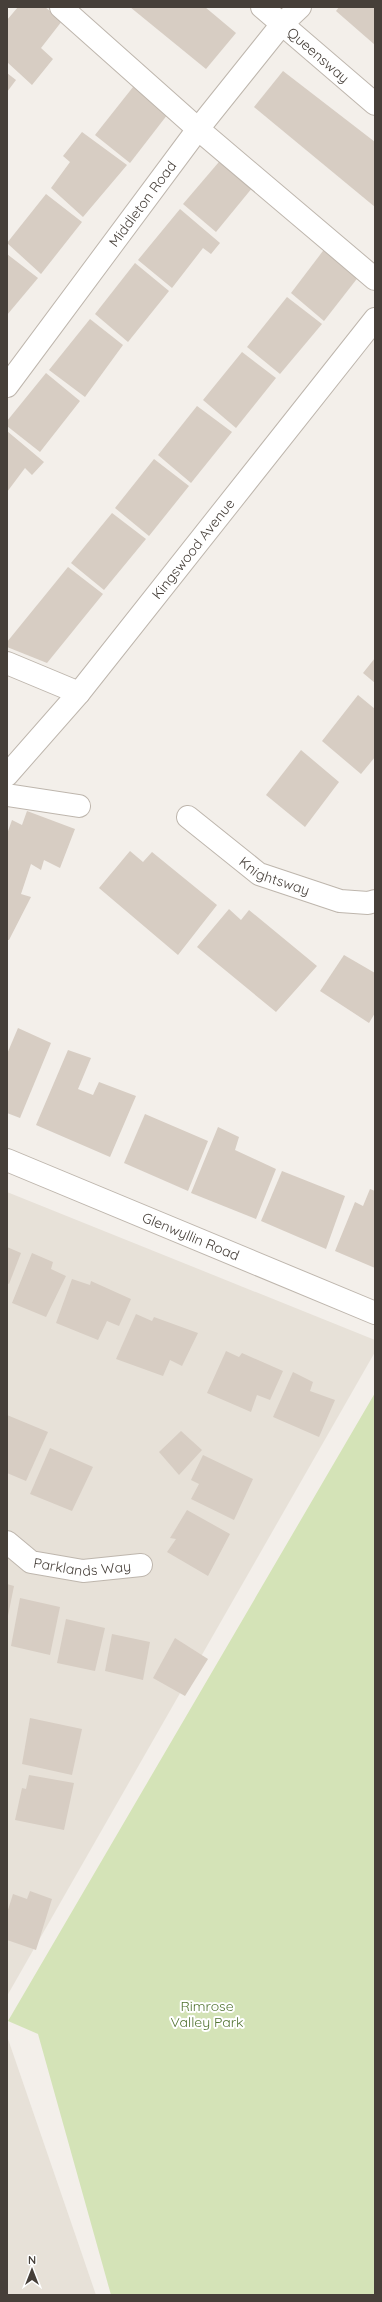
<svg xmlns="http://www.w3.org/2000/svg" width="382" height="2302" viewBox="0 0 382 2302" font-family="Quicksand,sans-serif">
  <style>
    .residential { fill: #e7e1d8 }
    .green { fill: #d4e3b7 }
    .building { fill: #d7cdc3 }
    .lines { fill: none; stroke-linecap: round; stroke-linejoin: round }
    .minor-casing { stroke: #beb6ad; stroke-width: 24 }
    .minor { stroke: #fff; stroke-width: 22 }
    .labels { text-anchor: middle; dominant-baseline: central; stroke-width: 4; stroke-linejoin: round; paint-order: stroke }
    .street-label { font-size: 14px; fill: #463f39; stroke: #fff }
    .park-label { font-size: 14px; fill: #517331; stroke: #fff }
  </style>
  <rect width="100%" height="100%" fill="#f3efea"/>
  <g class="residential">
    <path d="M7,1192L375,1340V1352L7,1996Z"/>
    <path d="M7,2036L96,2295H7Z"/>
  </g>
  <path class="green" d="M375,1393V2295H111L38,2034L8,2021Z"/>
  <g class="building">
    <path d="M18,7H45L62,21L41,48L53,59L32,85L7,62V20Z"/>
    <path d="M130,7H205L236,33L206,69Z"/>
    <path d="M339,7H375V45L336,11Z"/>
    <path d="M283,71L375,142V207L254,107Z"/>
    <path d="M7,73L16,80L7,92Z"/>
    <path d="M137,82L171,110L130,163L95,135Z"/>
    <path d="M82,132L127,165L83,217L51,188L70,162L63,156Z"/>
    <path d="M224,156L257,182L216,232L183,204Z"/>
    <path d="M46,194L82,222L41,274L7,243Z"/>
    <path d="M180,209L220,243L211,254L203,248L172,288L138,260Z"/>
    <path d="M329,243L363,271L324,321L291,293Z"/>
    <path d="M7,254L38,278L7,315Z"/>
    <path d="M135,263L169,291L128,342L95,314Z"/>
    <path d="M287,297L322,324L280,374L247,347Z"/>
    <path d="M90,319L123,345L85,397L49,370Z"/>
    <path d="M242,352L276,378L236,428L203,400Z"/>
    <path d="M46,373L80,401L40,452L7,426V421Z"/>
    <path d="M197,406L232,432L191,483L158,455Z"/>
    <path d="M7,431L44,462L32,475L25,468L7,492Z"/>
    <path d="M154,459L189,486L149,536L115,508Z"/>
    <path d="M112,513L146,539L104,590L71,563Z"/>
    <path d="M68,567L103,594L47,663L7,647V642Z"/>
    <path d="M375,658V683L363,673Z"/>
    <path d="M358,695L375,709V757L361,774L322,741Z"/>
    <path d="M301,750L339,782L305,827L266,795Z"/>
    <path d="M27,811L75,829L60,868L44,860L41,870L31,864L21,894L31,897L9,940H7V834L12,820L22,825Z"/>
    <path d="M130,851L143,862L152,852L217,905L178,955L99,888Z"/>
    <path d="M229,909L241,920L249,910L317,966L276,1012L197,947Z"/>
    <path d="M344,955L375,973V1013L369,1023L320,991Z"/>
    <path d="M18,1028L51,1043L20,1118L7,1113V1054Z"/>
    <path d="M68,1050L91,1058L78,1089L93,1095L99,1082L136,1096L110,1157L36,1125Z"/>
    <path d="M145,1114L208,1141L188,1191L124,1163Z"/>
    <path d="M218,1127L239,1137L235,1150L276,1169L256,1219L191,1193Z"/>
    <path d="M282,1171L345,1196L326,1249L261,1221Z"/>
    <path d="M370,1189L375,1191V1268L335,1251L355,1202L363,1206Z"/>
    <path d="M7,1247L21,1253L9,1284L7,1283Z"/>
    <path d="M32,1253L53,1262L51,1269L66,1276L46,1317L12,1303Z"/>
    <path d="M72,1279L90,1285L91,1281L131,1299L119,1326L107,1321L98,1340L56,1323Z"/>
    <path d="M136,1314L152,1321L154,1317L198,1333L182,1366L170,1360L163,1376L116,1359Z"/>
    <path d="M226,1351L239,1357L242,1353L283,1371L270,1400L257,1395L251,1412L207,1393Z"/>
    <path d="M293,1372L313,1382L310,1391L335,1400L319,1437L273,1417Z"/>
    <path d="M7,1415L48,1432L26,1481L7,1473Z"/>
    <path d="M181,1431L202,1450L179,1475L159,1452Z"/>
    <path d="M50,1448L93,1467L72,1511L30,1494Z"/>
    <path d="M203,1455L253,1479L234,1520L191,1499L199,1484L191,1480Z"/>
    <path d="M187,1510L230,1534L208,1576L167,1552L176,1539L170,1538Z"/>
    <path d="M7,1584L14,1586L8,1616H7Z"/>
    <path d="M20,1598L60,1607L50,1655L11,1646Z"/>
    <path d="M66,1619L105,1628L95,1671L57,1663Z"/>
    <path d="M112,1634L150,1642L143,1680L105,1671Z"/>
    <path d="M175,1638L208,1659L185,1696L153,1678Z"/>
    <path d="M30,1718L82,1729L72,1775L22,1764Z"/>
    <path d="M29,1775L74,1783L64,1830L15,1820L22,1788L26,1789Z"/>
    <path d="M30,1891L52,1899L36,1950L7,1940V1913L13,1894L27,1899Z"/>
  </g>
  <g class="lines">
    <g class="minor-casing">
      <g id="minor">
        <path d="M61,7L198,129L375,279"/>
        <path id="s1" d="M262,7L375,104"/>
        <path id="s2" d="M7,386L198,129L282,24L300,7"/>
        <path d="M7,663L79,693"/>
        <path id="s3" d="M7,775L79,693L375,319"/>
        <path d="M7,795L79,806"/>
        <path id="s4" d="M188,817L259,874L340,901L368,903L375,901"/>
        <path id="s5" d="M7,1160L375,1313"/>
        <path id="s6" d="M7,1542L31,1562L83,1571L141,1565"/>
      </g>
    </g>
    <use href="#minor" class="minor"/>
  </g>
  <g class="labels">
    <g class="street-label">
      <text stroke="none"><textPath href="#s1" startOffset="74">Queensway</textPath></text>
      <text stroke="none"><textPath href="#s2" startOffset="227">Middleton Road</textPath></text>
      <text stroke="none"><textPath href="#s3" startOffset="293">Kingswood Avenue</textPath></text>
      <text stroke="none"><textPath href="#s4" startOffset="106">Knightsway</textPath></text>
      <text stroke="none"><textPath href="#s5" startOffset="199">Glenwyllin Road</textPath></text>
      <text stroke="none"><textPath href="#s6" startOffset="83">Parklands Way</textPath></text>
    </g>
    <g class="park-label">
      <text x="207" y="2006">Rimrose<tspan x="207" dy="16">Valley Park</tspan></text>
    </g>
  </g>
  <rect width="382" height="2302" fill="none" stroke="#463f39" stroke-width="16"/>
  <g transform="translate(32 2270)" stroke="#ffffff" stroke-width="3" paint-order="stroke">
  <path d="M0-3L7 15L0 10L-7 15Z" fill="#463f39"/>
  <text y="-6" font-size="11" font-weight="bold" text-anchor="middle" fill="#463f39">N</text>
  </g>
</svg>
